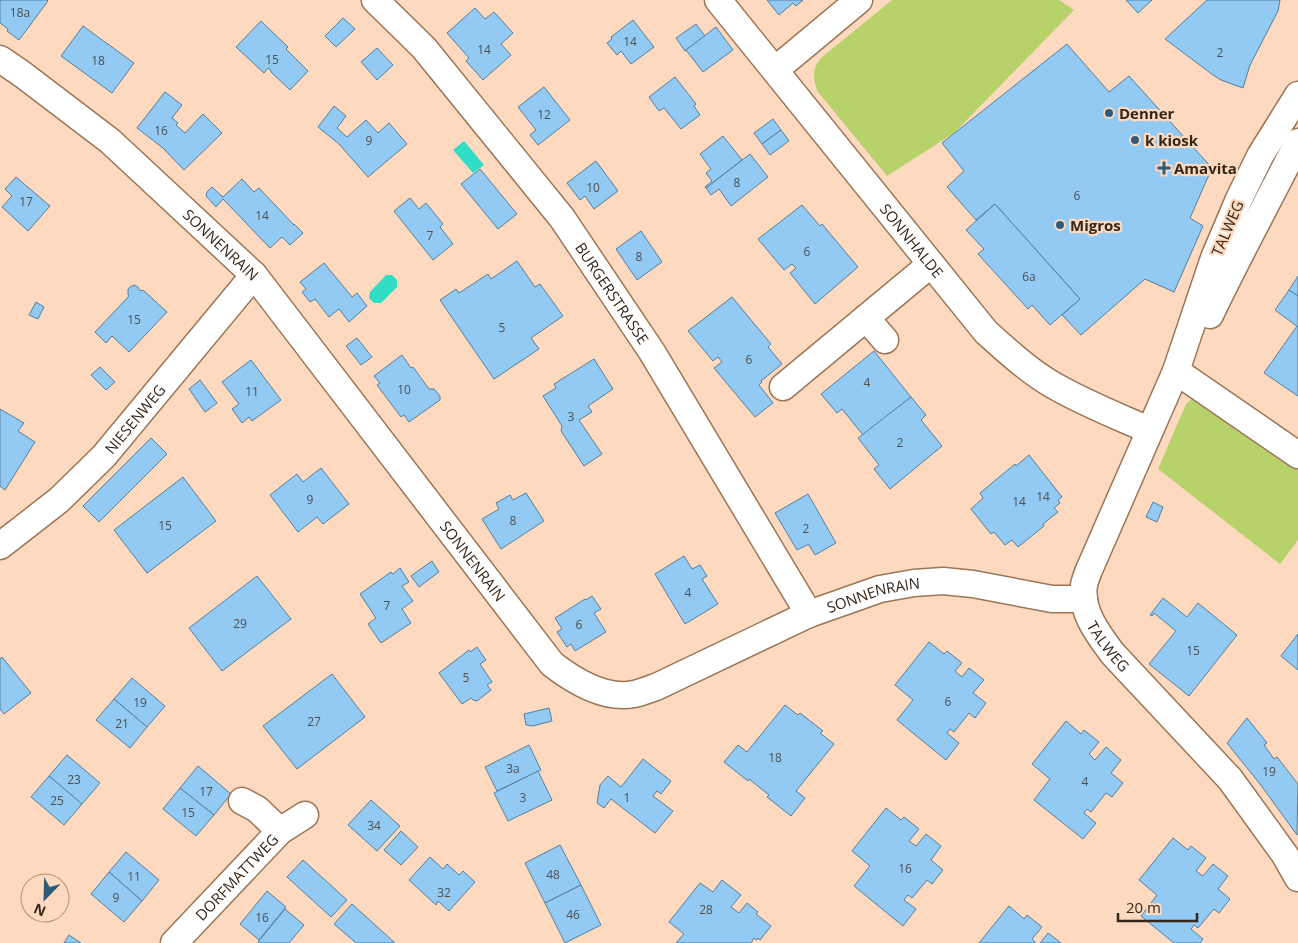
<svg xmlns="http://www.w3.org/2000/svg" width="1298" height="943" viewBox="0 0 1298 943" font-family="'Open Sans',sans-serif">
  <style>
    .green { fill: #b8d26b }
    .water { fill: #32ddc5 }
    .building { fill: #92caf3; stroke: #547e9c }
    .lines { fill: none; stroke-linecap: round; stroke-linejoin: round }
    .minor-casing { stroke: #9b7555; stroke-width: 29 }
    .minor { stroke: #fff; stroke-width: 26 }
    .poi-dot { fill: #2e5b7b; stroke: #fddabf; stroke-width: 2 }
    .labels { text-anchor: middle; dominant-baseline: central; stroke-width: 4.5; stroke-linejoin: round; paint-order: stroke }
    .number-label { font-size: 12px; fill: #4d4f50 }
    .poi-label { font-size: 15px; font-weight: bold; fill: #362619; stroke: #fddabf; text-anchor: start }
    .street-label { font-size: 15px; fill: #362619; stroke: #fddabf }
  </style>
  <rect width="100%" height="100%" fill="#fddabf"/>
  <g class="green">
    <path d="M892,0H1059L1074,10L954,133L887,176L818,92C812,79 812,68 822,57Z"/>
    <path d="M1197,398L1298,466V540L1280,564L1158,469L1186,404L1192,399Z"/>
  </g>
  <g class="water">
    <path d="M464,141L484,165L473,173L453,150Z"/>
    <path d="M386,275H392L397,280V287L381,303H374L369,298L370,292Z"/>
  </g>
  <g class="building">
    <path d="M0,0H47L48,1L19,40L7,31L8,29L0,23Z"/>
    <path d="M767,0H803L796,6L793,3L779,15Z"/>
    <path d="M1126,0H1152L1138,13Z"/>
    <path d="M1207,0H1280L1278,11L1250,65L1243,88L1221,80L1213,75L1165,39Z"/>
    <path d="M475,8L485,19L494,12L513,33L501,44L511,55L483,80L466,61L469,58L447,33Z"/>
    <path d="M343,18L355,29L336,47L325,36Z"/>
    <path d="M633,20L654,47L631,64L621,51L617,55L607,43L612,39L611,37Z"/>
    <path d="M261,21L288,47L286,49L308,71L290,90L271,72L270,69L268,68L264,73L236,47Z"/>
    <path d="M696,24L705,36L685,51L676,38Z"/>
    <path d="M83,26L134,63L112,93L61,56Z"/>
    <path d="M716,27L733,50L703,72L686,50Z"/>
    <path d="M1067,44L1109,92L1129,76L1212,168L1190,218L1203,226L1174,292L1145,279L1081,335L1062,315L1080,299L995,204L976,220L947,187L964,171L942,143Z"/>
    <path d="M377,48L393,65L377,80L361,62Z"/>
    <path d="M675,77L696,104L694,106L700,115L681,129L664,108L659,111L649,97Z"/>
    <path d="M544,87L570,120L538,145L530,135L536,130L518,107Z"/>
    <path d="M165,92L182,105L172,118L178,123L176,125L185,133L203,114L222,133L184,170L163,148L137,128Z"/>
    <path d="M334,106L346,116L337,128L347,137L366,120L378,133L389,123L407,144L368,177L339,144L318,127Z"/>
    <path d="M773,119L781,130L762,144L754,133Z"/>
    <path d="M781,130L789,141L770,155L762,144Z"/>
    <path d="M723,136L742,160L706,188L705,187L712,181L706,173L711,169L700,154Z"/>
    <path d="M750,154L768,177L731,206L719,189L711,195L706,188Z"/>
    <path d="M596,161L618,191L594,209L585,196L580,200L567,183Z"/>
    <path d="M480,169L517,214L498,229L461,184Z"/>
    <path d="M16,177L50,206L28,231L2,207L12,196L5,189Z"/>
    <path d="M242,179L254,192L259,188L294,225V224L303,233L290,245L282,237L270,248L223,199L216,207L206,196L207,192L212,187L223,197Z"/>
    <path d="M410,198L419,209L426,203L443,224L440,227L453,244L433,260L394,211Z"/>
    <path d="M995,204L1080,299L1050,325L1032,305L1028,309L978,254L984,249L966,230Z"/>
    <path d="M802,205L820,226L822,224L858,267L815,304L790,273L796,268L792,264L784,270L758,239Z"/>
    <path d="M641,231L662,262L637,280L616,249Z"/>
    <path d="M517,261L535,287L540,284L563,316L531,338L539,349L494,379L440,300L456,289L459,293L488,274L491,279Z"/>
    <path d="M324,263L352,297L357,293L367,306L349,322L339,309L329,317L315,299L310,302L302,292L306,289L300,282Z"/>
    <path d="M1298,276V296L1289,290Z"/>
    <path d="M134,285L138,287L140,291L143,290L167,312L129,352L112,336L106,343L95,332L129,296L128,294V289L130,287Z"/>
    <path d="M1289,290L1298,296V327L1275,310Z"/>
    <path d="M732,297L771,344L768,347L782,364L761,381L762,382L759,385L773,403L755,417L714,368L722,362L718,357L713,361L688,331Z"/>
    <path d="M36,302L44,307L38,319L29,315Z"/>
    <path d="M1297,326L1298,327V396L1264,373Z"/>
    <path d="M357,338L372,357L361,365L346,346Z"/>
    <path d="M874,351L911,397L863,435L842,409L837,413L821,394Z"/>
    <path d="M402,355L411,368L413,367L429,389H434L440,396V400L409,422L404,415L401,417L377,385L380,383L374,376Z"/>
    <path d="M594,359L613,389L588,406L592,412L579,420L602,454L584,466L561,431L562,426L543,396L556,388L554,384Z"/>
    <path d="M251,360L281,400L252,421L249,417L242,423L232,409L239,404L222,382Z"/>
    <path d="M100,367L115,382L106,390L91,375Z"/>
    <path d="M200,380L217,403L205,412L189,389Z"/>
    <path d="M911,397L926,415L921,420L942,446L890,489L874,469L879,465L858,438Z"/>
    <path d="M0,409L24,423L18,431L35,442L5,490L0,486Z"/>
    <path d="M151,438L167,454L99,522L83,506Z"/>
    <path d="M1029,455L1062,497L1058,500L1060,503L1054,508L1058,512L1043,524L1044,526L1018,547L1012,540L1005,545L994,532L991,534L971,509L983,498L980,493L1015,464L1016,466Z"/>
    <path d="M321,468L349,504L323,524L317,517L298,532L270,495L297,474L303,482Z"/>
    <path d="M183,477L216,521L147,573L114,530Z"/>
    <path d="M526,493L544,521L501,549L482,519L499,509L496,503L510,495L513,500Z"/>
    <path d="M808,494L836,543L815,555L809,545H807L797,550L775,513Z"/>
    <path d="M1153,502L1163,507L1157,522L1146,517Z"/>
    <path d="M684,556L692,569L700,565L707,576L702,579L718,604L685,624L655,574Z"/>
    <path d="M432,561L439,572L419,587L411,576Z"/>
    <path d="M400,568L409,582L402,586L413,601L402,609L411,623L381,643L368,624L376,618L360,594L391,572L393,574Z"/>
    <path d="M257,576L291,619L222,671L189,628Z"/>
    <path d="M592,596L601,609L594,613L606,632L575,651L571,644L567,647L557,632L562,629L555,618L585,599L586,600Z"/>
    <path d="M1163,598L1187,617L1198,603L1237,635L1189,696L1149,664L1176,631L1154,613L1152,616L1150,615Z"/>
    <path d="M1298,634V670L1281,656Z"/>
    <path d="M929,642L944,654L947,651L962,663L955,671L962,677L969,668L984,680L973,693L986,703L975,718L969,713L954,732L950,729L947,733L959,743L946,760L897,720L913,700L895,685Z"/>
    <path d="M477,647L486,660L480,664L492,682L487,685L491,690L477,701L473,700L471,698L462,704L439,673L469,650L470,652Z"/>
    <path d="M2,657L31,693L4,714L0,709V659Z"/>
    <path d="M332,674L365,717L297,769L263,726Z"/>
    <path d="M132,678L165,706L147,727L114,699Z"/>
    <path d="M114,699L147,727L130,748L96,720Z"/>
    <path d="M785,705L798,715L800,713L823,731L820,733L834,744L796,791L805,798L791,816L767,797L769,795L749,779L748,781L724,762L738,745L747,752Z"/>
    <path d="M549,708L552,721L533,726L526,725L524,714Z"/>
    <path d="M1247,718L1267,743L1264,745L1274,759L1277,757L1298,784L1297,835L1260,784L1227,743Z"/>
    <path d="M1066,721L1081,734L1084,730L1099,742L1089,754L1095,760L1106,747L1121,760L1111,773L1123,783L1112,797L1106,793L1091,812L1087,809L1084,813L1096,823L1083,839L1034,800L1050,779L1032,764Z"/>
    <path d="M529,745L541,770L497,791L485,767Z"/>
    <path d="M67,755L100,783L82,804L49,776Z"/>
    <path d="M643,759L671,781L661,794L657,791L653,796L673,811L655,833L611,799L604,808L597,803L600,785L608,776L621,787Z"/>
    <path d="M198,766L231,794L214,815L180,788Z"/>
    <path d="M538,771L552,800L508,821L494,793Z"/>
    <path d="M49,776L82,804L64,825L31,797Z"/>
    <path d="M180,788L214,815L196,836L163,809Z"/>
    <path d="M371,800L400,826L377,851L348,825Z"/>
    <path d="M886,808L901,820L904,817L919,829L909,841L916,846L926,834L941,846L931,860L943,870L932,884L927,880L912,898L908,895L904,900L916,909L903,926L854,886L870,866L852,851Z"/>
    <path d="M401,831L418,847L401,865L384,850Z"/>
    <path d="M1173,838L1188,850L1191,846L1206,858L1196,871L1203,876L1213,864L1228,876L1218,889L1230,899L1219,913L1214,909L1198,928L1194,925L1191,929L1203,939L1200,943H1174L1141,916L1157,895L1139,880Z"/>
    <path d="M560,845L581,885L545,903L525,863Z"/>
    <path d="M126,852L159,880L142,901L109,872Z"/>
    <path d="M430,857L443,869L447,864L459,875L463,871L475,882L449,911L438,901L436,905L409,880Z"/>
    <path d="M303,860L347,900L331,917L287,877Z"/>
    <path d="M109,872L142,901L124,922L91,894Z"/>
    <path d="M722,880L741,895L731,907L739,913L747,903L758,912L756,914L771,926L760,940L758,938L757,940L754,938L751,943H676L684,934L669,922L700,883L713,892Z"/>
    <path d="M581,885L601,925L565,943L545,903Z"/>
    <path d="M267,891L286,907L259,940L240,924Z"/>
    <path d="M352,904L395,943H356L334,924Z"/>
    <path d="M1009,906L1024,919L1027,915L1042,927L1032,939L1036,943H979Z"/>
    <path d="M285,909L304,925L289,943H259L258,942Z"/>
    <path d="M1048,933L1061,943H1040Z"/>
    <path d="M69,935L81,943H64Z"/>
  </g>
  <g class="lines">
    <g class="minor-casing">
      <g id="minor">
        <path id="s1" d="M375,0L424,48L562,218L652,352L809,614"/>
        <path id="s2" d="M718,0L986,332C1007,351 1029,371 1053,385C1084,403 1117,416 1149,430"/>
        <path id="s3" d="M0,59L22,74L110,141L254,275L552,664C574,681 605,700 634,694C641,693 649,689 656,687L809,614L880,589L914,583L943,581L973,584L1052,599H1084"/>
        <path d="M775,70L859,0"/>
        <path id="s4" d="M1298,95L1260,156L1239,199L1214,258L1176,371L1089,570C1087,575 1085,580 1084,585C1080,611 1098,634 1113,654L1230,779L1285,855L1298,878"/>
        <path d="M1210,315C1238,256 1269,200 1298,142"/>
        <path d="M866,318L885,340"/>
        <path d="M1176,371L1298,455"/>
        <path d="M783,387L931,264"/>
        <path id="s5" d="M0,546L59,500L104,456L254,275"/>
        <path d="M242,801L257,809L280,831"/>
        <path id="s6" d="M174,943L280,831L305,815"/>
      </g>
    </g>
    <use href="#minor" class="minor"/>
  </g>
  <g class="poi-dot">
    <circle cx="1109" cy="113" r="5"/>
    <circle cx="1135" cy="140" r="5"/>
    <path d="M1161.5 160.5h5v5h5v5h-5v5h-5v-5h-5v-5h5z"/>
    <circle cx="1060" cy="225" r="5"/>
  </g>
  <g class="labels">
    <g class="number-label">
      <text x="20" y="12">18a</text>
      <text x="630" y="41">14</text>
      <text x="484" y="49">14</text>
      <text x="1220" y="52">2</text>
      <text x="272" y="59">15</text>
      <text x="98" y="60">18</text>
      <text x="544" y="114">12</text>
      <text x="161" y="130">16</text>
      <text x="369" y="140">9</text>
      <text x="737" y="182">8</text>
      <text x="593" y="187">10</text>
      <text x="1077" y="195">6</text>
      <text x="26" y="201">17</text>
      <text x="262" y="215">14</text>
      <text x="430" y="235">7</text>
      <text x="807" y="251">6</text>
      <text x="639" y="256">8</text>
      <text x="1029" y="276">6a</text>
      <text x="134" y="319">15</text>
      <text x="502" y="327">5</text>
      <text x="749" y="359">6</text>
      <text x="867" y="382">4</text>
      <text x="404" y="389">10</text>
      <text x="252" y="391">11</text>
      <text x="571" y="416">3</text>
      <text x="900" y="442">2</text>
      <text x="1043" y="496">14</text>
      <text x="310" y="499">9</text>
      <text x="1019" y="501">14</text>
      <text x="513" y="520">8</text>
      <text x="165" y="525">15</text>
      <text x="806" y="528">2</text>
      <text x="688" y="592">4</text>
      <text x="387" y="605">7</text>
      <text x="240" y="623">29</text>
      <text x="579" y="624">6</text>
      <text x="1193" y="650">15</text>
      <text x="466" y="677">5</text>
      <text x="948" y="701">6</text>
      <text x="140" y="702">19</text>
      <text x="314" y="721">27</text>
      <text x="122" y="723">21</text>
      <text x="775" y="757">18</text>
      <text x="513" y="768">3a</text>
      <text x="1269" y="771">19</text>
      <text x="74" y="779">23</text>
      <text x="1085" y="781">4</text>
      <text x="206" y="791">17</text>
      <text x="523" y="797">3</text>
      <text x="627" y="797">1</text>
      <text x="57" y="800">25</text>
      <text x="188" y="812">15</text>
      <text x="374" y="825">34</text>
      <text x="905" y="868">16</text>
      <text x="553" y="874">48</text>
      <text x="134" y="876">11</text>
      <text x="444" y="892">32</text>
      <text x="116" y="897">9</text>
      <text x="706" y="909">28</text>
      <text x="573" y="914">46</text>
      <text x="262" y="917">16</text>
    </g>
    <g class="poi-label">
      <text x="1119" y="113">Denner</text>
      <text x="1145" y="140">k kiosk</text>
      <text x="1174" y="168">Amavita</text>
      <text x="1070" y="225">Migros</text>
    </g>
    <g class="street-label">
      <text transform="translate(1227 228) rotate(-67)">TALWEG</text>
      <text stroke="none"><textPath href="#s2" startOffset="309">SONNHALDE</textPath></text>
      <text stroke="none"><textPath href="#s3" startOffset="289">SONNENRAIN</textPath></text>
      <text stroke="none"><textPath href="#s1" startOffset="378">BURGERSTRASSE</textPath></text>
      <text stroke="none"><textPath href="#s5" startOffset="186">NIESENWEG</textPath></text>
      <text stroke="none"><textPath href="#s3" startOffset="694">SONNENRAIN</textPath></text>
      <text stroke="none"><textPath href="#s3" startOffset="1174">SONNENRAIN</textPath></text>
      <text stroke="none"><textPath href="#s4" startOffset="604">TALWEG</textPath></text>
      <text stroke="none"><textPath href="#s6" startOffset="91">DORFMATTWEG</textPath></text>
    </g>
  </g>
  <g transform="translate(45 898) rotate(203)"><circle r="24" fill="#fddabf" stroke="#ad927d"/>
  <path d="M0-4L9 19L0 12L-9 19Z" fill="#2e5b7b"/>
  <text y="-8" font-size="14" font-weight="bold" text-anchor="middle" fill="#362619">N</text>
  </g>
  <path d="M1118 913v8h79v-8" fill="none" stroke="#362619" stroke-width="2.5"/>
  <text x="1126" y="913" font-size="15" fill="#362619" stroke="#fddabf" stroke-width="4" paint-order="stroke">20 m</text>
</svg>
